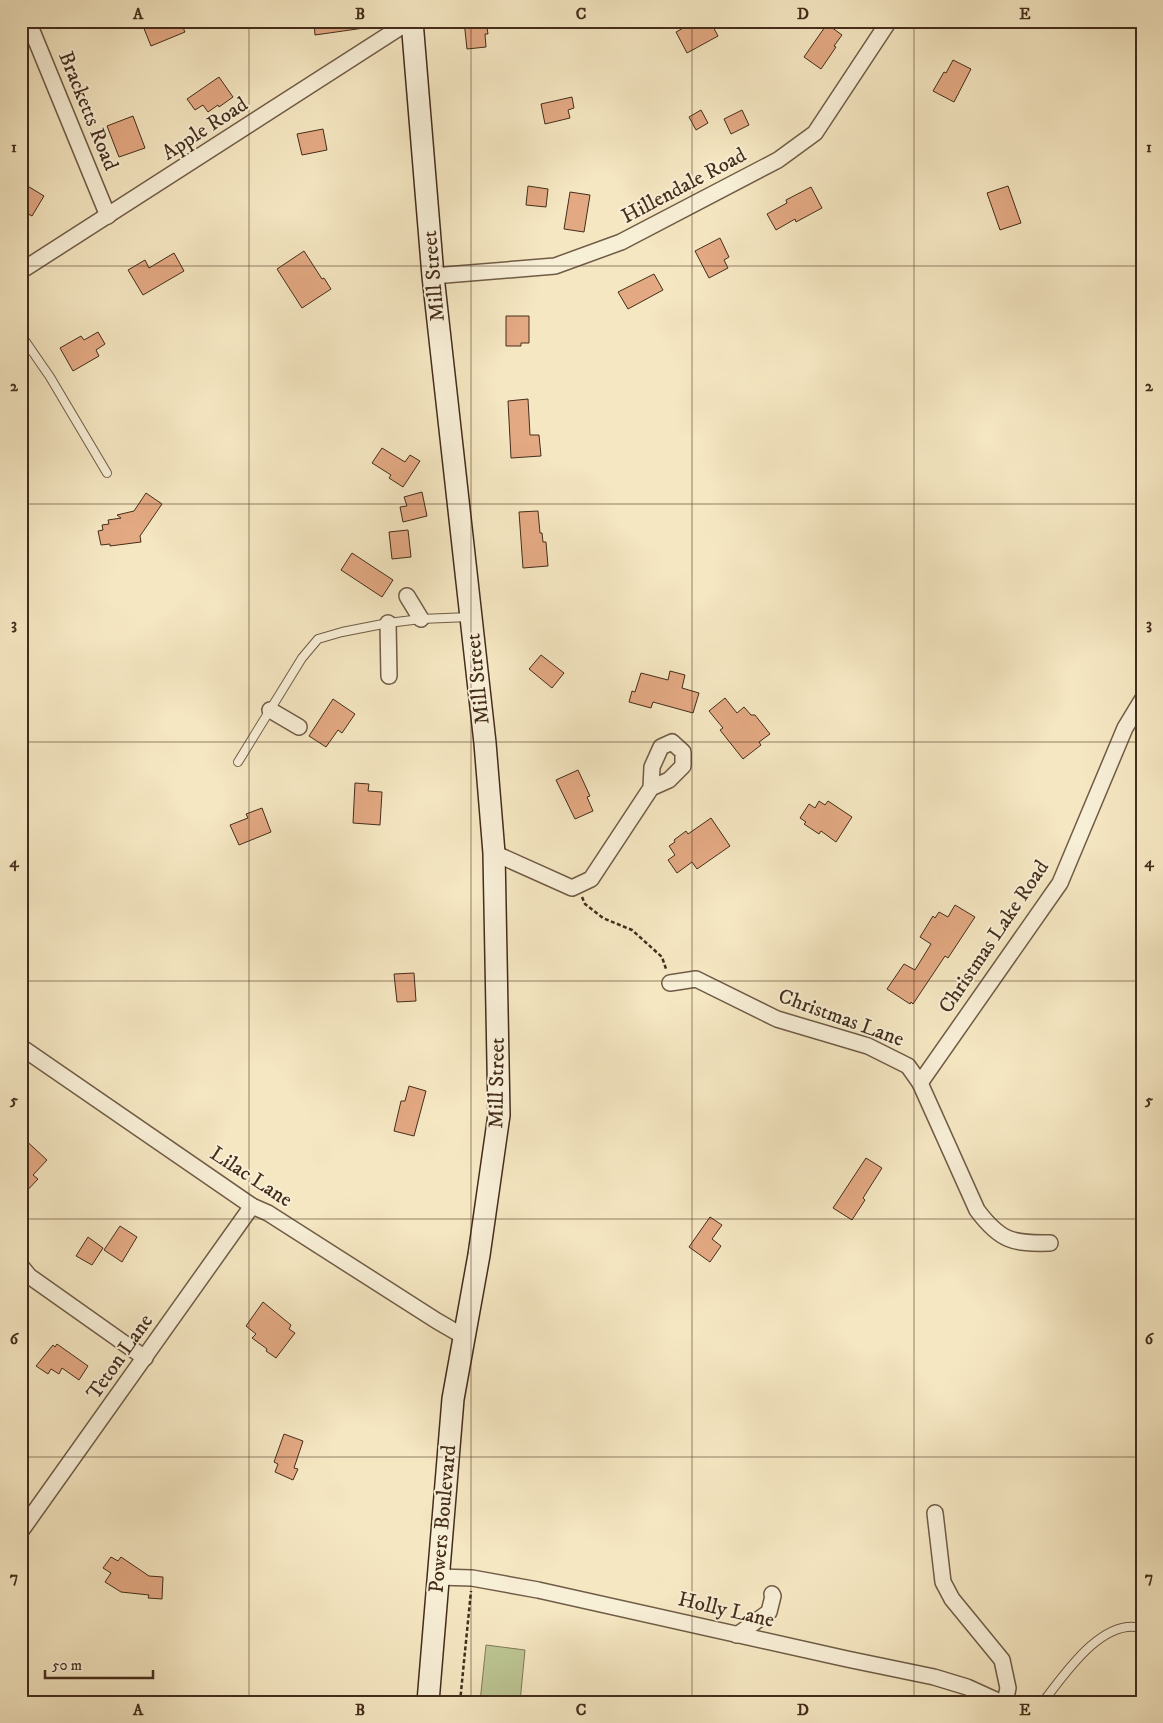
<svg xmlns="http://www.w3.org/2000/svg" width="1163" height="1723" viewBox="0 0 1163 1723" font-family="'IM FELL DW Pica',serif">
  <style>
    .grass { fill: #bcc593; stroke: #807957 }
    .building { fill: #e3a983; stroke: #442d1b }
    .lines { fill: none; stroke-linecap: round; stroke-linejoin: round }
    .service-casing { stroke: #705c45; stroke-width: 10 }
    .minor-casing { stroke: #705c45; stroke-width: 18 }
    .secondary-casing { stroke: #442d1b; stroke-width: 24 }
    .path { stroke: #442d1b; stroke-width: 2.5; stroke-dasharray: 4 2.5; stroke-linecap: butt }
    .service { stroke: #f8efd7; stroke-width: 8 }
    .minor { stroke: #f8efd7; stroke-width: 15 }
    .secondary { stroke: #f8efd7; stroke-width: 21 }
    .grid { fill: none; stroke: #442d1b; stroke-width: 1; stroke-opacity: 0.55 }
    .labels { text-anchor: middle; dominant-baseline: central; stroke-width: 4; stroke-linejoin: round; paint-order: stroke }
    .street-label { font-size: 21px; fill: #442d1b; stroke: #f8efd7 }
    .neatline { fill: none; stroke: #442d1b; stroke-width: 2 }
    .grid-label { font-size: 16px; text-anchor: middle; font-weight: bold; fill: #442d1b }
  </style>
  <rect width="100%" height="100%" fill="#f5e7c2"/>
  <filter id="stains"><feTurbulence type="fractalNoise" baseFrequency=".004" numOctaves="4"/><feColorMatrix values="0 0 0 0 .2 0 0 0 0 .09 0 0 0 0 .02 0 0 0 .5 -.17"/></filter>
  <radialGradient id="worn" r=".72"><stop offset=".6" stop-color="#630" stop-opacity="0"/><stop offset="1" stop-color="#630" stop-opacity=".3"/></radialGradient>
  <path class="grass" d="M486,1645L525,1650L520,1702H480Z"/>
  <g class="building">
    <path d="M141,21H180L185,32L151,46Z"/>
    <path d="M325,21H363L364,28L315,35L314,23Z"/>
    <path d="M464,21H486L488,34H485L486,47L467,49Z"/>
    <path d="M696,21H710L718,36L687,53L676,32Z"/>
    <path d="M827,24L842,35L834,46L836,47L821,69L804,57Z"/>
    <path d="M953,60L971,69L954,102L933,91L944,72L946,73Z"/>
    <path d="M219,77L233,97L219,107L218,105L208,112L203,105L195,110L187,99Z"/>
    <path d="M572,97L574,108L568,110L570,118L545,124L541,104Z"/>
    <path d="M701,110L708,123L696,130L689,117Z"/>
    <path d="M742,110L749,125L731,134L724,119Z"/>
    <path d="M133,116L145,148L119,157L107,126Z"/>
    <path d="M323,129L327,150L302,155L297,134Z"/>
    <path d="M21,182L44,196L32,216L21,210Z"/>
    <path d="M528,186L548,189L546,207L526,205Z"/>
    <path d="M1008,186L1021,223L1000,230L987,193Z"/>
    <path d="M811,187L822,208L796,222L795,219L776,230L767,214L787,203L786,200Z"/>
    <path d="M570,192L590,195L584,232L564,229Z"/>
    <path d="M720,238L729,257L724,260L728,268L709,278L695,251Z"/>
    <path d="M304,251L322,279L324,278L331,289L302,308L277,269Z"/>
    <path d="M174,253L184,271L143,295L128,270L145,260L149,268Z"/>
    <path d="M654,274L663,290L628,309L618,292Z"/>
    <path d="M506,316H529V343H521V346H506Z"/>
    <path d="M98,332L105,344L96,350L99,356L73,371L60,348L81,336L84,340Z"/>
    <path d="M528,399L530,435H539L541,456L511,458L508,401Z"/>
    <path d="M382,448L405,462L410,455L420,461L403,487L389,478L391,475L372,463Z"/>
    <path d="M422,492L427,516L403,522L400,507L407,506L404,497Z"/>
    <path d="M146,493L162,504L140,536L141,542L110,546V544L101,545L98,531L103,530L102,525L109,524L108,520L121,518L117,515L134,511Z"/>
    <path d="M538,511L540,533H542L543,542H546L548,566L523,568L519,512Z"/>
    <path d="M408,530L411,557L392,559L389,532Z"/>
    <path d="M352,553L393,580L382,597L341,570Z"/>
    <path d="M541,655L564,673L552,688L529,669Z"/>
    <path d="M670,671L685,675L682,688L699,693L693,713L653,702L651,708L629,702L632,691L635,692L641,673L668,680Z"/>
    <path d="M725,698L737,713L744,707L751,715H755L770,734L759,742L761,745L743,759L720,730L723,728L709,711Z"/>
    <path d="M333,699L355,714L342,733L338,730L326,747L309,736Z"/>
    <path d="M578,770L590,796L587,797L593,811L575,819L556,780Z"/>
    <path d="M355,783L369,784L368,791L382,792L380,825L353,823Z"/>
    <path d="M819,801L825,805L828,801L852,817L836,842L821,831L819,834L804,824L806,822L800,818L809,804L815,808Z"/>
    <path d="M262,808L271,832L239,845L230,825L248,818L246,814Z"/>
    <path d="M711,818L730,846L697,869L692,862L677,873L668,860L675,855L669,846L675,842L674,840L686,831L688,834Z"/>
    <path d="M955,905L975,917L948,958L945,956L913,1004L911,1002L910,1004L887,989L904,964L915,970L931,944L920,937L933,916L935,918L939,912L948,917Z"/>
    <path d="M414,973L416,1001L397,1002L394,974Z"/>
    <path d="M409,1086L426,1091L414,1136L394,1131L401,1101H405Z"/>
    <path d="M21,1136L47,1160L33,1175L38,1179L21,1197Z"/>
    <path d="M866,1158L882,1168L863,1198L865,1200L852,1220L833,1208Z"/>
    <path d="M710,1217L722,1225L712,1239L721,1246L710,1262L689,1247Z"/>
    <path d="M120,1226L137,1237L122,1262L104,1250Z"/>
    <path d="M88,1237L103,1248L92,1265L76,1256Z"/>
    <path d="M263,1302L291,1325L289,1329L295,1333L276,1358L266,1351L267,1349L252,1338L256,1334L246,1326Z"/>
    <path d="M57,1344L88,1366L79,1380L62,1368L59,1374L51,1369L48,1374L36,1366L53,1345L55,1347Z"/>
    <path d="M284,1434L303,1441L294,1468L298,1469L293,1480L275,1472L278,1464L274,1462Z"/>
    <path d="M111,1557L118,1561L121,1557L149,1576L163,1577L162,1599L148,1598L149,1595L121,1592L105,1582L111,1573L103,1568Z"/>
  </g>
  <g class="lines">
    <g class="service-casing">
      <g id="service">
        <path d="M21,335L50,377L107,473"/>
        <path d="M238,762L302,658L318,639L342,632L388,623L421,619L469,617"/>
        <path d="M1043,1702C1064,1675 1102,1617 1142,1628"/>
      </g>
    </g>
    <g class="minor-casing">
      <g id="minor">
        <path d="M28,21L108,216"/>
        <path d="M21,271L410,21"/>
        <path d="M433,276L555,266L621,242L778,160L815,133L889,21"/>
        <path d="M407,596L421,619"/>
        <path d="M388,623L389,676"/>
        <path d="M270,710L299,727"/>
        <path d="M494,853L572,888L591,879L651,788L652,767L661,747L672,742L683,752V766L669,780L651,788"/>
        <path d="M670,983L696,979L777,1019L868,1046L908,1066L920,1083L977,1210C1000,1241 1013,1244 1050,1243"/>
        <path d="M21,1047L252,1206L268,1213L437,1321L463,1336"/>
        <path d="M920,1083L1060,883L1125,728L1142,700"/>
        <path d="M21,1266L29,1276L145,1358"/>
        <path d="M935,1513L943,1582L952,1599L1002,1660L1008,1688L1005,1702"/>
        <path d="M21,1531L252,1206"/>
        <path d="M438,1577L472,1578L538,1590L847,1659L934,1677L967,1687L1000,1702"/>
        <path d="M737,1635L769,1612L773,1596L772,1594"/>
      </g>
    </g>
    <g class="secondary-casing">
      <path id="secondary" d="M412,21L433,276L485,743L494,853L499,1115L479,1255L453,1399L428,1702"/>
    </g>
    <g class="path">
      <path d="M582,897L585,904L603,918L632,930L662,957L666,969"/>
      <path d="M460,1702L471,1591"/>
    </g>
    <use href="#service" class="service"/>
    <use href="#minor" class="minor"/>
    <use href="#secondary" class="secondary"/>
  </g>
  <path class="grid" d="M249,21V1702M471,21V1702M692,21V1702M914,21V1702M21,266H1142M21,504H1142M21,742H1142M21,981H1142M21,1219H1142M21,1457H1142"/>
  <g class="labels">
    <g class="street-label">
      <text transform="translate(88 111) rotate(68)">Bracketts Road</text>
      <text transform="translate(205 129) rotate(-33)">Apple Road</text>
      <text transform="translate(684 186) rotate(-28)">Hillendale Road</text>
      <text transform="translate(434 276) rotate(-95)">Mill Street</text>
      <text transform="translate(478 679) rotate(-96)">Mill Street</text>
      <text transform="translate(994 937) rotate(-56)">Christmas Lake Road</text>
      <text transform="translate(841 1018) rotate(20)">Christmas Lane</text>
      <text transform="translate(497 1083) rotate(-89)">Mill Street</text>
      <text transform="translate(251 1177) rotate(33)">Lilac Lane</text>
      <text transform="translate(120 1357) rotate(-55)">Teton Lane</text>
      <text transform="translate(443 1519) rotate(-85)">Powers Boulevard</text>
      <text transform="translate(726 1610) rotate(13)">Holly Lane</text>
    </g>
  </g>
  <rect width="1163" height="1723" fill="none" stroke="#f5e7c2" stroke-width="55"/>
  <path d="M45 1670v8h108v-8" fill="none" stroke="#442d1b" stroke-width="2.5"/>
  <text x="52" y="1670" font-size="15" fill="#442d1b" stroke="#f8efd7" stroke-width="4" paint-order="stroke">50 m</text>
  <rect x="28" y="28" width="1108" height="1668" class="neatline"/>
  <g class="grid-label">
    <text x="138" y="19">A</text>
    <text x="360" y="19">B</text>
    <text x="581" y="19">C</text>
    <text x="803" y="19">D</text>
    <text x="1025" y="19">E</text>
    <text x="14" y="152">1</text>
    <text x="1149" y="152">1</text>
    <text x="14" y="391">2</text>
    <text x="1149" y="391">2</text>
    <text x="14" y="629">3</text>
    <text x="1149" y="629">3</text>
    <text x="14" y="867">4</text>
    <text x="1149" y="867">4</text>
    <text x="14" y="1105">5</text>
    <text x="1149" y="1105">5</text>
    <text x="14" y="1344">6</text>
    <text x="1149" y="1344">6</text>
    <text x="14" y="1582">7</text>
    <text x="1149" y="1582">7</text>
    <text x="138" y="1715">A</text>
    <text x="360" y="1715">B</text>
    <text x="581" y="1715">C</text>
    <text x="803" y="1715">D</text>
    <text x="1025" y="1715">E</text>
  </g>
  <rect width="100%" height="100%" filter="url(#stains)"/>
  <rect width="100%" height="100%" fill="url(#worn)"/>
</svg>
